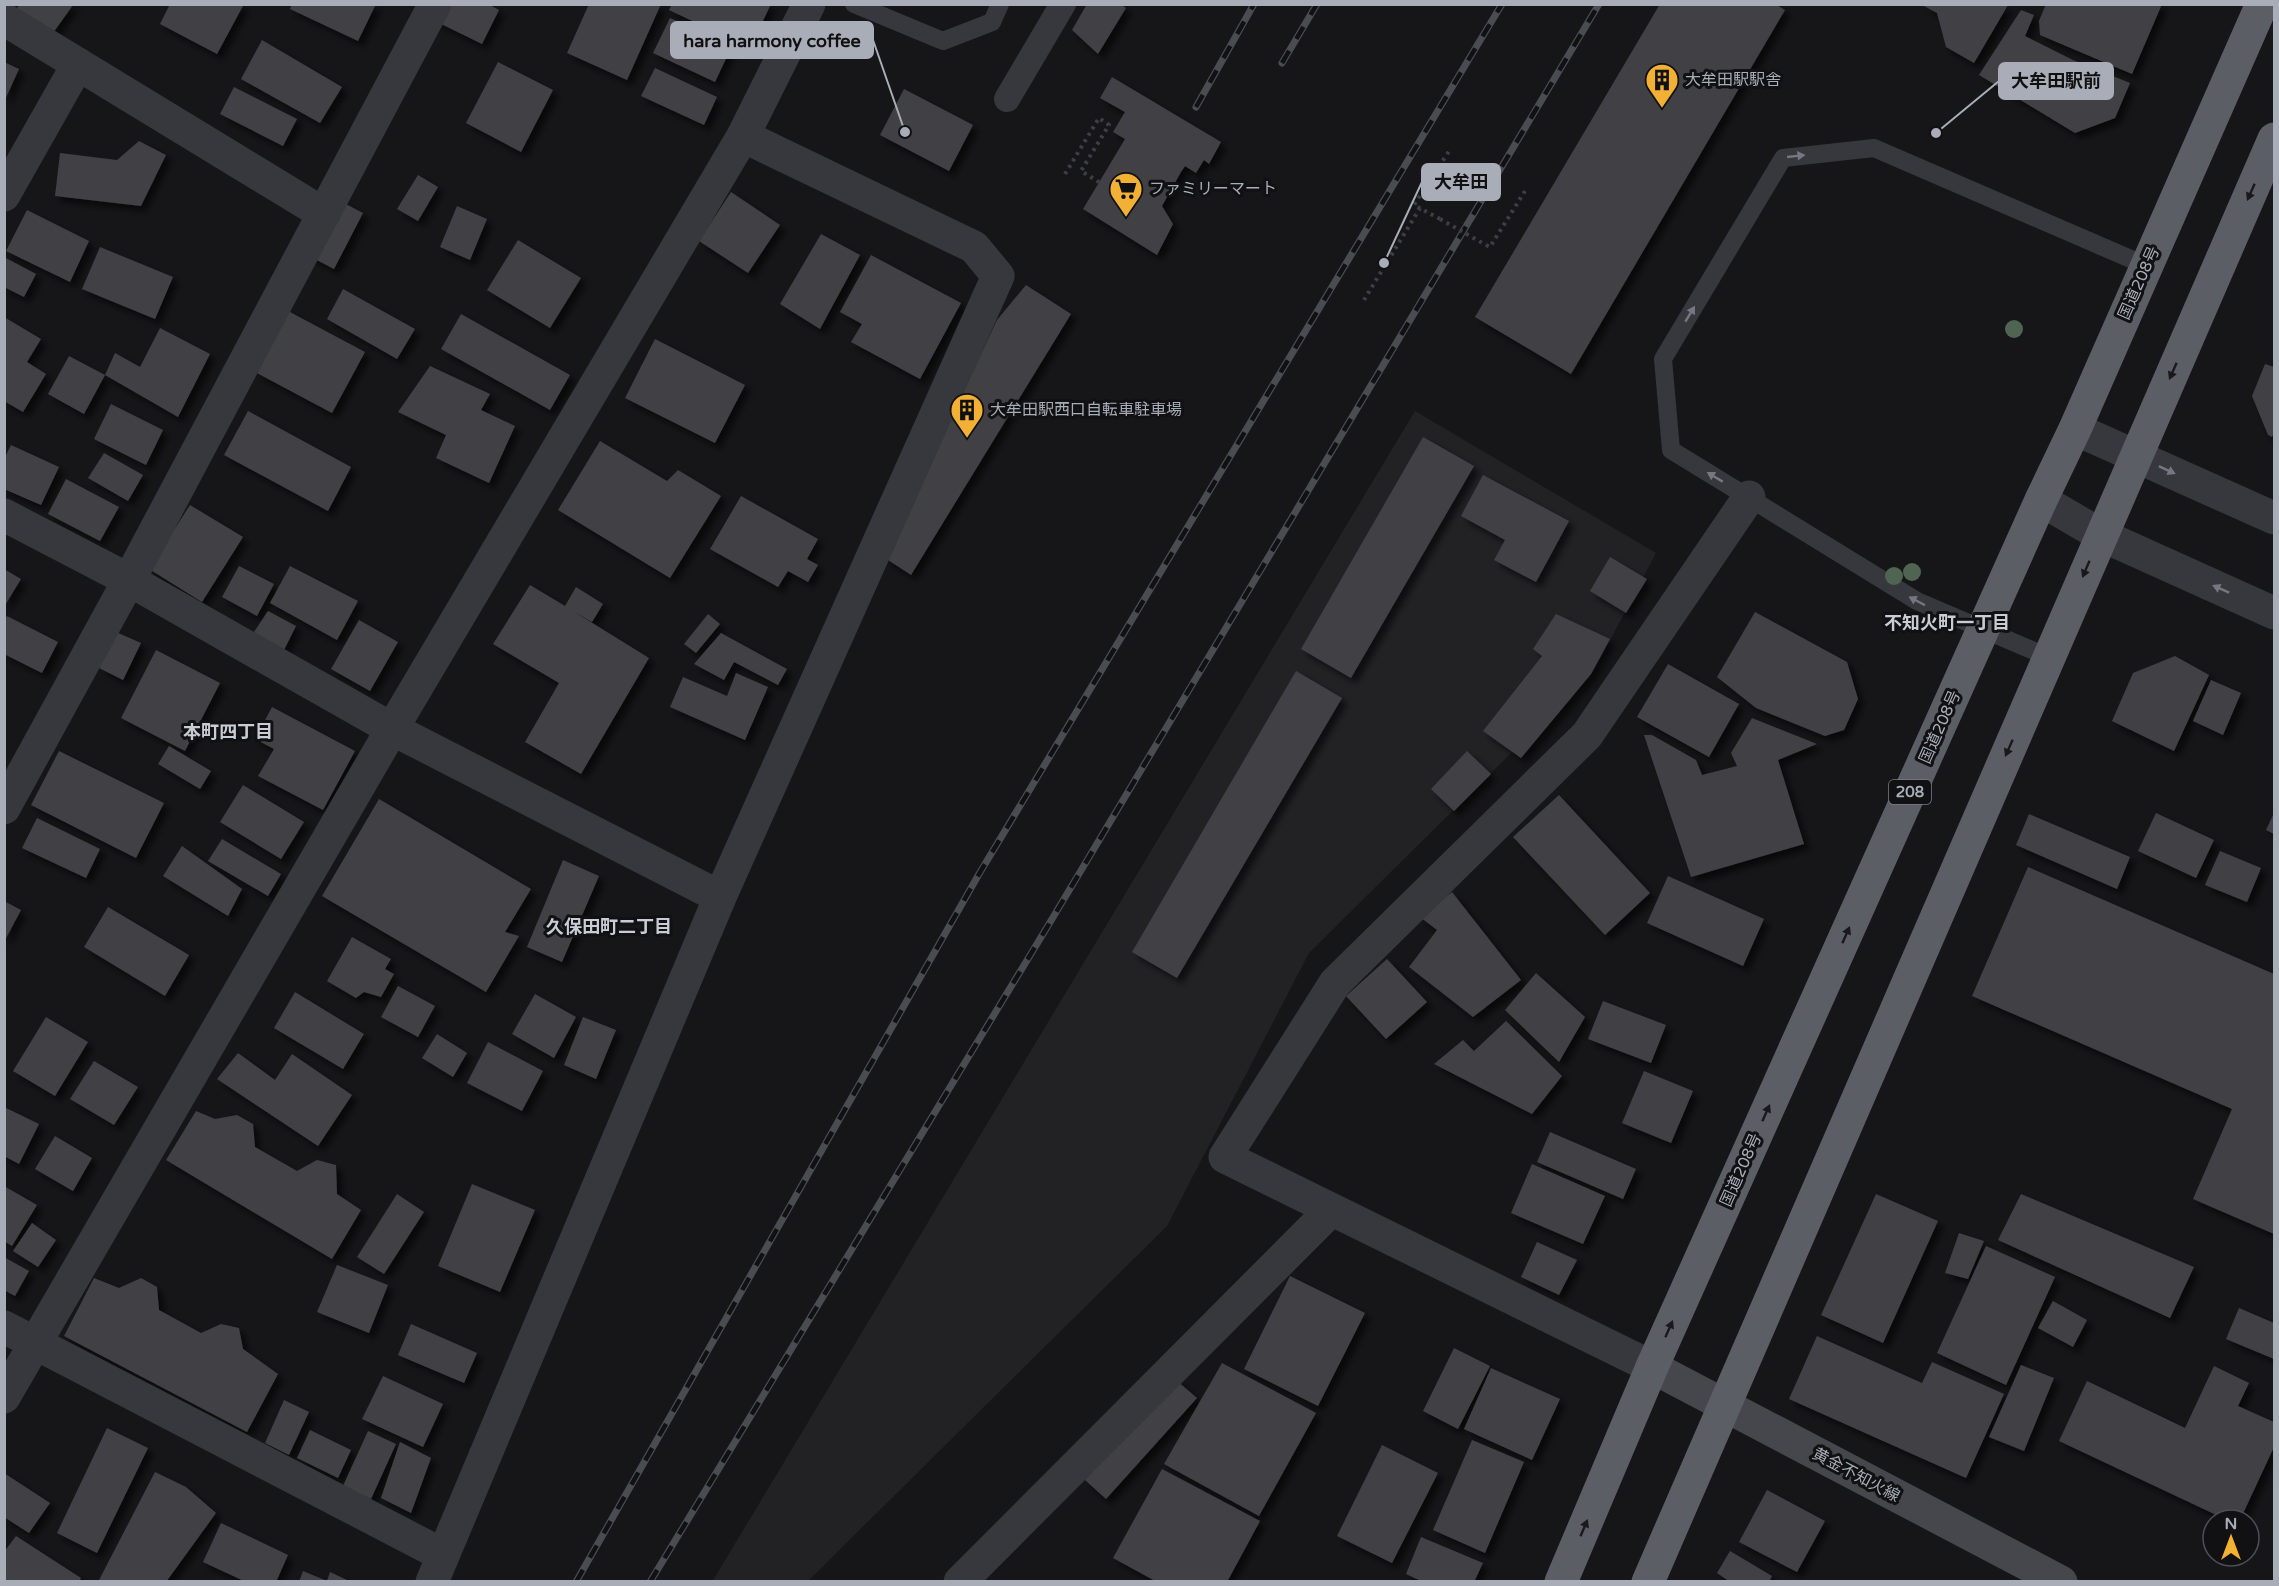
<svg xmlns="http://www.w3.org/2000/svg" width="2279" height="1586" viewBox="0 0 2279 1586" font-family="'Varela Round','Noto Sans JP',sans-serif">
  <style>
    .built { fill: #222225 }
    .building { fill: #404145; filter: url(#shadow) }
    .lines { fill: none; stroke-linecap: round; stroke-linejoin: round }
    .path { stroke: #3d3f44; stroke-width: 4; stroke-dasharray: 3 4.5; stroke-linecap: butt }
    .service { stroke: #37383d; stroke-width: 18 }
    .pedestrian { stroke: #37383d; stroke-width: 26 }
    .minor { stroke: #37383d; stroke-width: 33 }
    .tertiary { stroke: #37383d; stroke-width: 33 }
    .secondary { stroke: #45474d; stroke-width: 33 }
    .trunk { stroke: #5b5e65; stroke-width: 33 }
    .rail-casing { stroke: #4a4c52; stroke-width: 7 }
    .rail { stroke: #111113; stroke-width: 4.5; stroke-dasharray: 14; stroke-linecap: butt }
    .path-bridge { stroke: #3d3f44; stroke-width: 4; stroke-dasharray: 3 4.5; stroke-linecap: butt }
    .tree { fill: #506452 }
    .oneway { fill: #757881 }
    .oneway2 { fill: #18191b }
    .labels { text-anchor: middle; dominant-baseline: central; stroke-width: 6; stroke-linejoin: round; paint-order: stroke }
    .shield { fill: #111113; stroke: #7b7e86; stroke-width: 1.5 }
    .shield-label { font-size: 15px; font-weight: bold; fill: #a8adb8 }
    .poi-label { font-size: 16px; fill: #a8adb8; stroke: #111113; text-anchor: start }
    .street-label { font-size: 16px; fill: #a8adb8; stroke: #111113 }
    .neighbourhood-label { font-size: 18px; font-weight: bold; fill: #c9ccd4; stroke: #111113 }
    .leader { fill: none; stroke: #a8adb8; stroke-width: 2 }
    .callout-dot { fill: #a8adb8; stroke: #111113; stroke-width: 2 }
    .callout { fill: #a8adb8; stroke: #a8adb8; stroke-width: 2 }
    .callout-label { font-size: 18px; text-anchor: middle; font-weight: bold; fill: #111 }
  </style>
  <defs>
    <filter id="shadow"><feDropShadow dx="5.5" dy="5.5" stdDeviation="3" flood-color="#0009"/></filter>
  </defs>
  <rect width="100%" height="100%" fill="#161618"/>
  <path class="built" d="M1415,411L1656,553L1594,671L1309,953L1167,1226L808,1581L712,1582Z"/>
  <g class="building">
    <path d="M20,4H72L73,5L53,33L17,8Z"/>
    <path d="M170,4H244L217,54L160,24Z"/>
    <path d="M292,4H376L358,41L290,9Z"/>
    <path d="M436,4H488L499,10L482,44L429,18Z"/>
    <path d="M589,4H661L627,80L567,53Z"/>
    <path d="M672,4H771L750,48L669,10Z"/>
    <path d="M1087,4H1120L1126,8L1098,54L1072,30Z"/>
    <path d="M1660,4H1775L1785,10L1571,374L1475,317Z"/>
    <path d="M2046,4H2162L2132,74L2040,35L2039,21Z"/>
    <path d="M1922,5H2008L1974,63L1946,47L1937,13Z"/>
    <path d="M2021,10L2034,15L2025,36L2073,60L2130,83L2115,118L2075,133L1979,75Z"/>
    <path d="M670,18L732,46L715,82L653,53Z"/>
    <path d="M262,40L342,87L320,123L241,79Z"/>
    <path d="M4,62L19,69L4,102Z"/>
    <path d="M498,62L553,90L521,152L466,123Z"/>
    <path d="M655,68L717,97L704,125L641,96Z"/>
    <path d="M1112,77L1221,142L1209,164L1204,160L1196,173L1185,166L1181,172L1162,206L1173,224L1157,255L1083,209L1125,139L1113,132L1125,112L1100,98Z"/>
    <path d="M234,87L297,119L283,146L220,114Z"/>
    <path d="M904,89L973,125L949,171L880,135Z"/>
    <path d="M139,141L166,155L141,206L55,196L60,153L117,160Z"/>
    <path d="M418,175L438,187L418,221L397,209Z"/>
    <path d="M731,192L780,225L748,273L699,241Z"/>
    <path d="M338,200L363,213L334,269L309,256Z"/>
    <path d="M457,206L487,219L470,260L440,247Z"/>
    <path d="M27,210L89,241L70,282L6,251Z"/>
    <path d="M821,234L860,255L820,329L780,304Z"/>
    <path d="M518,240L581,278L550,328L487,290Z"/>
    <path d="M100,247L173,277L155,319L82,289Z"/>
    <path d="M871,255L961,303L920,379L851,342L862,324L840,312Z"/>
    <path d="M4,257L36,274L24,297L4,287Z"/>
    <path d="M1026,285L1071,314L911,575L885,558L997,320Z"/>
    <path d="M343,289L415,329L397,359L327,319Z"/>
    <path d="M288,311L365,352L332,413L255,372Z"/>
    <path d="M461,314L570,375L550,410L441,349Z"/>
    <path d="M4,317L41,339L27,362L46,374L23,412L4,401Z"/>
    <path d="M160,328L210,354L178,417L105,375L115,353L140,367Z"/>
    <path d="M655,339L745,385L715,443L625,398Z"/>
    <path d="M69,356L105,375L84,414L48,394Z"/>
    <path d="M2265,364L2274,367V432L2272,437L2268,435L2252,396Z"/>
    <path d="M430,366L490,394L481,410L515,426L489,483L436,458L446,435L398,412Z"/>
    <path d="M111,404L163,430L146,465L94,439Z"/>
    <path d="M248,411L351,467L328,511L224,455Z"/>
    <path d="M1423,437L1474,466L1351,678L1301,649Z"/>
    <path d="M600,441L667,481L678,470L721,496L670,578L558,510Z"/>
    <path d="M11,445L59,467L41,505L4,489V459Z"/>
    <path d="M104,453L143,475L128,501L88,478Z"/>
    <path d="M1483,475L1569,521L1536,582L1494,560L1505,540L1461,516Z"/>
    <path d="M66,479L119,507L100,541L48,514Z"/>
    <path d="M741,496L818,539L807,559L818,565L808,582L788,571L778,587L710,549Z"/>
    <path d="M190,505L243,537L202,602L149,569Z"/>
    <path d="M1610,557L1647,579L1626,613L1590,591Z"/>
    <path d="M239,566L274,584L257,616L222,597Z"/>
    <path d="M290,566L358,601L337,640L270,603Z"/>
    <path d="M4,569L21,579L4,607Z"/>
    <path d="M530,585L565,606L576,587L603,604L592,622L573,611L649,658L581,774L525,742L559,683L493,644Z"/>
    <path d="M268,611L296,626L284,650L252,635Z"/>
    <path d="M1755,612L1847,662L1858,699L1844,730L1825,736L1756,708L1717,677Z"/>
    <path d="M708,614L720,624L696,653L684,644Z"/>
    <path d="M1556,614L1610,639L1591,674L1521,758L1483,731L1542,656L1533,649Z"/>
    <path d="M7,616L58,642L42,673L4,654V621Z"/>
    <path d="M359,620L398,642L370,691L331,669Z"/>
    <path d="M116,632L141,643L123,680L99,668Z"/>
    <path d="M721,633L787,669L778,685L734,662L724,680L694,664Z"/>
    <path d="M156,650L220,683L185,751L121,718Z"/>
    <path d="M2175,656L2209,675L2174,751L2112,721L2133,673Z"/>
    <path d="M1668,664L1739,704L1709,757L1637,717Z"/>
    <path d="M1296,671L1342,698L1177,978L1132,952Z"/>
    <path d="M736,673L768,687L745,740L670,707L683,677L727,696Z"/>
    <path d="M2211,680L2241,693L2223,735L2193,721Z"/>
    <path d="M272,707L355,751L323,810L258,776L274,749L255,739Z"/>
    <path d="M1752,718L1817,744L1778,760L1804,844L1691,877L1644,735H1652L1696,760L1702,775L1737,766L1731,753Z"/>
    <path d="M169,746L211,771L200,789L158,764Z"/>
    <path d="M59,751L164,803L136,858L31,805Z"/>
    <path d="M1467,751L1491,774L1454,811L1431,789Z"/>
    <path d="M243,785L304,822L281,859L220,822Z"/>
    <path d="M1559,795L1650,893L1605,935L1513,837Z"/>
    <path d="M379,799L531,889L505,932L519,936L486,992L322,896Z"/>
    <path d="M2156,813L2214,840L2196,878L2138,851Z"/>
    <path d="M2274,813V834L2266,830Z"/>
    <path d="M2029,814L2130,857L2117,889L2016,845Z"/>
    <path d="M37,818L100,849L86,878L22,848Z"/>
    <path d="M222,839L281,874L268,896L208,861Z"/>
    <path d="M182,846L242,889L228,916L163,876Z"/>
    <path d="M2220,851L2261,868L2247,902L2205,885Z"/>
    <path d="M563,860L599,876L562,962L527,947Z"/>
    <path d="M2028,867L2274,974V1234L2193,1199L2232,1109L1972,996Z"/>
    <path d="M1668,876L1764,919L1743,966L1647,923Z"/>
    <path d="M1452,892L1521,980L1473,1017L1409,967L1437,930L1420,917Z"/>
    <path d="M4,901L21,910L4,942Z"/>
    <path d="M108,907L189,955L165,996L84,947Z"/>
    <path d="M352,937L391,959L385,969L394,974L381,997L364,992L356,998L327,981Z"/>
    <path d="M1387,959L1427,1002L1386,1039L1346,996Z"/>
    <path d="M1536,973L1585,1017L1559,1062L1505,1010Z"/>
    <path d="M398,986L435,1006L418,1037L381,1017Z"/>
    <path d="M295,992L364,1034L343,1069L274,1028Z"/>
    <path d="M535,994L576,1017L554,1058L512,1034Z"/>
    <path d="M1603,1001L1666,1025L1651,1063L1588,1039Z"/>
    <path d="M46,1017L88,1042L55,1096L13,1071Z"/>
    <path d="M583,1017L616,1030L596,1079L564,1065Z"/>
    <path d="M1506,1021L1562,1076L1532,1114L1434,1064L1463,1040L1474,1051Z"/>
    <path d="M437,1034L467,1053L453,1077L422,1058Z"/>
    <path d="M488,1042L543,1071L522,1111L467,1083Z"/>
    <path d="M238,1053L275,1080L292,1054L352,1095L318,1146L217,1079Z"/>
    <path d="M94,1061L138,1087L114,1125L70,1099Z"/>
    <path d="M1644,1071L1693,1091L1671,1143L1622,1123Z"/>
    <path d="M4,1107L39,1124L19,1164L4,1156Z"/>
    <path d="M196,1111L215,1119L237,1115L253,1124L255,1147L297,1171L317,1160L336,1165L337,1194L361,1210L332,1259L166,1160Z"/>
    <path d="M1550,1132L1636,1169L1623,1199L1537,1162Z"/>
    <path d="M55,1136L92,1158L73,1191L35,1169Z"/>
    <path d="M1532,1164L1605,1196L1583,1244L1511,1213Z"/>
    <path d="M472,1184L535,1210L500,1292L438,1266Z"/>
    <path d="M4,1186L37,1205L12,1246L4,1241Z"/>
    <path d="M397,1194L424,1212L384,1274L357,1257Z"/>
    <path d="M1876,1194L1938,1221L1883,1343L1821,1315Z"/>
    <path d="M2021,1194L2194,1267L2170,1318L1998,1240Z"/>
    <path d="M32,1223L56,1240L38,1267L13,1251Z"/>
    <path d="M1959,1233L1984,1241L1968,1279L1945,1273Z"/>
    <path d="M1537,1242L1577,1260L1559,1295L1521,1277Z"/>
    <path d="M1986,1246L2055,1277L2006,1385L1937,1353Z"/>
    <path d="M4,1257L29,1271L15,1296L4,1290Z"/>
    <path d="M337,1265L388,1285L369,1333L317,1312Z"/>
    <path d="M1290,1276L1365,1313L1318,1406L1244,1369Z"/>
    <path d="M94,1278L119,1288L141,1278L157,1287L159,1310L201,1333L221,1324L239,1328L243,1349L278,1374L247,1432L64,1336Z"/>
    <path d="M2053,1301L2087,1320L2073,1347L2038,1328Z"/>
    <path d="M2239,1308L2274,1323V1359L2226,1339Z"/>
    <path d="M411,1324L477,1353L464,1383L398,1355Z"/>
    <path d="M1817,1336L1922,1383L1932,1362L2004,1394L1966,1478L1789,1399Z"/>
    <path d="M1454,1348L1490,1366L1458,1429L1423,1411Z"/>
    <path d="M1222,1363L1316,1413L1259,1516L1164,1464Z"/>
    <path d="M2021,1365L2054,1378L2024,1451L1989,1437Z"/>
    <path d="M2214,1366L2249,1383L2238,1406L2274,1422V1447L2240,1520H2227L2059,1441L2087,1381L2185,1428Z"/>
    <path d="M1491,1368L1560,1399L1532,1460L1464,1429Z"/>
    <path d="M383,1376L443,1404L423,1447L362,1419Z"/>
    <path d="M1176,1380L1197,1398L1106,1499L1085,1480Z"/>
    <path d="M284,1400L309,1412L289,1455L265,1443Z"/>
    <path d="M107,1428L148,1448L97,1553L57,1533Z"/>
    <path d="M310,1430L351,1450L338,1478L297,1458Z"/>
    <path d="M368,1431L396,1444L371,1499L343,1486Z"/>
    <path d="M1472,1440L1524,1462L1485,1553L1433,1530Z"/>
    <path d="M400,1442L431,1458L411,1513L381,1498Z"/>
    <path d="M1382,1445L1438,1473L1392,1563L1337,1536Z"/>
    <path d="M1162,1469L1260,1521L1227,1582H1157L1113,1558Z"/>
    <path d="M155,1472L186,1487L216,1513L166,1582H98Z"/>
    <path d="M4,1473L50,1503L29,1533L4,1517Z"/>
    <path d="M1767,1490L1825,1521L1797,1572L1739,1542Z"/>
    <path d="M221,1523L288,1555L276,1582H246L203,1562Z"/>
    <path d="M16,1536L81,1578L79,1582H4V1552Z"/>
    <path d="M1421,1537L1483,1563L1474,1582H1423L1406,1574Z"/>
    <path d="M1730,1551L1772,1576L1769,1582H1730L1717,1573Z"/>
    <path d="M303,1571L327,1581L330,1572L347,1580L346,1582H299Z"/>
  </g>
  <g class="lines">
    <g class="path">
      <path d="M1065,174L1099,118L1109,125L1081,171L1099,182"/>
      <path d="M1440,219L1414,205L1451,148"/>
      <path d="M1486,245L1490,247L1525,191"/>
      <path d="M1364,300L1420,208"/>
    </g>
    <g class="service">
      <path d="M854,4L943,41L992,22L1000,4"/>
      <path d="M2048,657L1917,601L1671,450L1663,359L1783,158L1874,148L2147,266"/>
    </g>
    <path class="pedestrian" d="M1007,99L1063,4"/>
    <g class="minor">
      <path d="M4,19L324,214"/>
      <path d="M4,195L78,64"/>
      <path d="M4,515L129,580L392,729L720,897"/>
      <path d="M4,808L129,580L435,4"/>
      <path d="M4,1327L443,1555"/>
      <path d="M1652,1367L1225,1157L1335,983L1587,735L1749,497"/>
      <path d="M4,1397L392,729L743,136L809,4"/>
      <path d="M432,1582L720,897L998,276L974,247L743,136"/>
      <path d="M960,1582L1331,1210"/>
    </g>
    <g class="tertiary">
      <path d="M2075,429L2274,518"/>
      <path d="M2041,500L2101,535L2274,613"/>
    </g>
    <path class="secondary" d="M1652,1367L2061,1582"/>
    <g class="trunk">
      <path d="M1561,1582L1652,1367L2041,500L2075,429L2262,4"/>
      <path d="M1648,1582L2274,139"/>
    </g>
    <g class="rail-casing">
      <g id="rail">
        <path d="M1282,63L1317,4"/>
        <path d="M1196,107L1254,4"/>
        <path d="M576,1582L979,874L1502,4"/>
        <path d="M650,1582L1049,924L1599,4"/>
      </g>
    </g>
    <use href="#rail" class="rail"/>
    <path class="path-bridge" d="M1440,219L1486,245"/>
  </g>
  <g class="tree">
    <circle cx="2014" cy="329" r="9"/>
    <circle cx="1912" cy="572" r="9"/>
    <circle cx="1894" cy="576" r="9"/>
  </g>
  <defs><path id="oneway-solid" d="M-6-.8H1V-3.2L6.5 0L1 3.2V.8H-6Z" transform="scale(1.5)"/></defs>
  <g class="oneway">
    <use href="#oneway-solid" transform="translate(1796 156) rotate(-6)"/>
    <use href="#oneway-solid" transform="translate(1690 314) rotate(-59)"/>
    <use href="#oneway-solid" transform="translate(2167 470) rotate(25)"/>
    <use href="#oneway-solid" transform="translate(1715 477) rotate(-149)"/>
    <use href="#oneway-solid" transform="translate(2221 589) rotate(-156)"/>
    <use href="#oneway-solid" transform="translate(1917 601) rotate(-152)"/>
  </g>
  <g class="oneway2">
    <use href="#oneway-solid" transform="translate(2251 192) rotate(114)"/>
    <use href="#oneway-solid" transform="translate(2173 371) rotate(114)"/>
    <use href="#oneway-solid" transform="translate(2086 569) rotate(113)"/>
    <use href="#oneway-solid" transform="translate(2009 748) rotate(114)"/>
    <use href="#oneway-solid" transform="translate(1846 935) rotate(-66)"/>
    <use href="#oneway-solid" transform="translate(1766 1113) rotate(-66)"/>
    <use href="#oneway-solid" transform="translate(1669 1329) rotate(-66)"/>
    <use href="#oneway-solid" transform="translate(1584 1528) rotate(-67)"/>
  </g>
  <defs>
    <g id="building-pin" transform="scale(1.725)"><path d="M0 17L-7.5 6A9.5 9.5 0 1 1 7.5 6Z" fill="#f2b134" stroke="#111113"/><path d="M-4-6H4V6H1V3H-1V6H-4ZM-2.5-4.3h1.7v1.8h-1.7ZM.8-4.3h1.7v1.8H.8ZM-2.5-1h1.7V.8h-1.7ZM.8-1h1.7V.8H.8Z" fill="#111"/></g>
    <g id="supermarket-pin" transform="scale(1.725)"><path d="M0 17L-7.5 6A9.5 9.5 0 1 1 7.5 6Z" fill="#f2b134" stroke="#111113"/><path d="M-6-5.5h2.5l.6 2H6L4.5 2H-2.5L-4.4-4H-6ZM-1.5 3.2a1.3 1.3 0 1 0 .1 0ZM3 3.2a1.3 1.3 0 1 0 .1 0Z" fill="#111"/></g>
  </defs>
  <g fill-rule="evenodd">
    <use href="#building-pin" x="1662" y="80"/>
    <use href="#supermarket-pin" x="1126" y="189"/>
    <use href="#building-pin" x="967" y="410"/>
  </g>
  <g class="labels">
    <rect class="shield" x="1889" y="780" width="42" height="24" rx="4.5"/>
    <g class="shield-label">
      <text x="1910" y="792">208</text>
    </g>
    <g class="poi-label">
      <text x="1685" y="80">大牟田駅駅舎</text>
      <text x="1149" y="189">ファミリーマート</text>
      <text x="990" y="410">大牟田駅西口自転車駐車場</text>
    </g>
    <g class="street-label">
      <text transform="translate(2139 283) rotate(-66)">国道208号</text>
      <text transform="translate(1940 727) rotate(-66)">国道208号</text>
      <text transform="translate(1741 1170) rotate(-66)">国道208号</text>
      <text transform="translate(1856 1475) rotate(28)">黄金不知火線</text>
    </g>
    <g class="neighbourhood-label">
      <text x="1947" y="623">不知火町一丁目</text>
      <text x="228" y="732">本町四丁目</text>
      <text x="609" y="927">久保田町二丁目</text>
    </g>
  </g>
  <path class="leader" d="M905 132L873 40M1936 133L1999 81M1384 263L1422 182"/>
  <g class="callout-dot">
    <circle cx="905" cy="132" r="6"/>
    <circle cx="1936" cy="133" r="6"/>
    <circle cx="1384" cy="263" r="6"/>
  </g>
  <g class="callout">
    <rect x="671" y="22" width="202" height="36" rx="6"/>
    <rect x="1999" y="63" width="114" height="36" rx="6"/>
    <rect x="1422" y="164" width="78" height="36" rx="6"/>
  </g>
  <g class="callout-label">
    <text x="772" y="47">hara harmony coffee</text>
    <text x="2056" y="87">大牟田駅前</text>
    <text x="1461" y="188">大牟田</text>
  </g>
  <rect width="2279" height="1586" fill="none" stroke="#a8adb8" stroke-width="12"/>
  <g transform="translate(2231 1538)"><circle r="28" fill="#111113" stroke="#4d4f55" stroke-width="1.5"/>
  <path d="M0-4.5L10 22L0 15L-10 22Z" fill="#f2b134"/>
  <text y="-9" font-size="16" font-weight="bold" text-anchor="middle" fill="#a8adb8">N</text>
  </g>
</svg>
